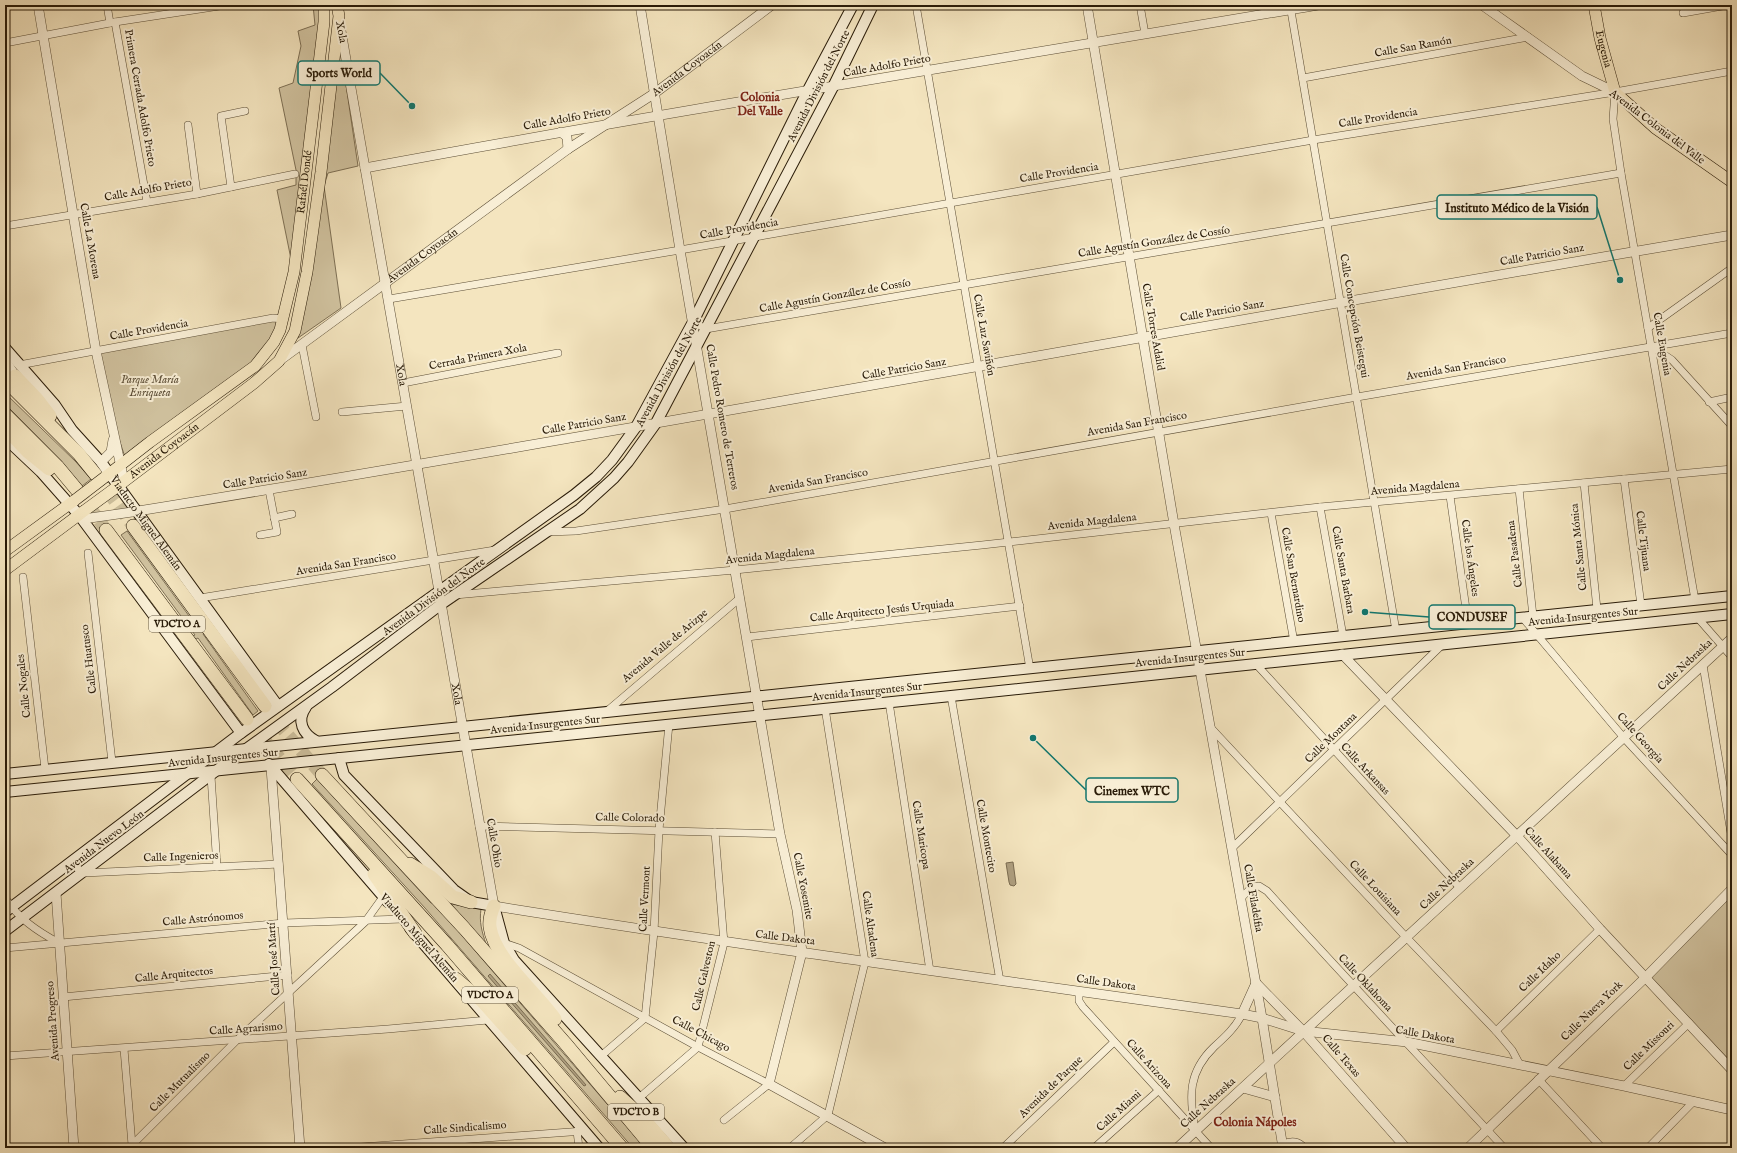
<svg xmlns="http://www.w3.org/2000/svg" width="1737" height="1153" viewBox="0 0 1737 1153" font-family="'IM FELL English',serif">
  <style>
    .green { fill: #d1c3a0; stroke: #7d6f54 }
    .water { fill: #afa081; stroke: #796b51 }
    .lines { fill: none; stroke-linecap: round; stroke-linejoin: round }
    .motorway-tunnel { stroke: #cbbd9a; stroke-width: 13; stroke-dasharray: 13 6; stroke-linecap: butt }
    .minor-casing { stroke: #5c4e36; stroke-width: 8 }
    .tertiary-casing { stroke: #5c4e36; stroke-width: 10 }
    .secondary-casing { stroke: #291b08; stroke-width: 12 }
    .primary-casing { stroke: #291b08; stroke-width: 12 }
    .motorway-casing { stroke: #291b08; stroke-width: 14 }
    .minor { stroke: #f8eed5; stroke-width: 7 }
    .tertiary { stroke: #f8eed5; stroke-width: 9 }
    .secondary { stroke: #f8eed5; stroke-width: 10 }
    .primary { stroke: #f4e5bf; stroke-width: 11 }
    .motorway { stroke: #f4e5bf; stroke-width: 13 }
    .tertiary-bridge-casing { stroke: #5c4e36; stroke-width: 10; stroke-linecap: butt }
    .primary-bridge-casing { stroke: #291b08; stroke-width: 12; stroke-linecap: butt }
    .tertiary-bridge { stroke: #f8eed5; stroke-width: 9 }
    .primary-bridge { stroke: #f4e5bf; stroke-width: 11 }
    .labels { text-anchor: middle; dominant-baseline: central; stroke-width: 4; stroke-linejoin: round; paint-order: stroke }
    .shield { fill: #f8eed5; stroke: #675a46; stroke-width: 1 }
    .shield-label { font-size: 10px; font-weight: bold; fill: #291b08 }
    .street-label { font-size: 11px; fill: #291b08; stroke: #f8eed5 }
    .park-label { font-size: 11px; font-style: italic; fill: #5b4d36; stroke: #f8eed5 }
    .neighbourhood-label { font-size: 12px; font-weight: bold; fill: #7a1f14; stroke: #f8eed5 }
    .leader { fill: none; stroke: #0f766e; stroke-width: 1.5 }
    .callout-dot { fill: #0f766e; stroke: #f8eed5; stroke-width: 1.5 }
    .callout { fill: #f8eed5; stroke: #0f766e; stroke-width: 1.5 }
    .callout-label { font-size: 12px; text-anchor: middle; font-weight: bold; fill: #291b08 }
  </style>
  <rect width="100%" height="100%" fill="#f4e5bf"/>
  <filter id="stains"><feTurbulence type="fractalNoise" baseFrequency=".005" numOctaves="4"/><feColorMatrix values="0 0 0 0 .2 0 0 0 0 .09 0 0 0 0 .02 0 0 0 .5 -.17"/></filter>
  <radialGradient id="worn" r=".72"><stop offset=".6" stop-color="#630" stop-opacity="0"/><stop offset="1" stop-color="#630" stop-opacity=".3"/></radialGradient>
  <g class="green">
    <path d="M313,5H321L293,269L277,190L296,185V170L279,88L293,83L301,46L298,31L315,25Z"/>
    <path d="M339,38L358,166L328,173L324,186L341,308L298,338L324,169Z"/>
    <path d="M272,320L279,321L263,354L125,457L118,436L98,352Z"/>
    <path d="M5,393L76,462L91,479L82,486L59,459L5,404Z"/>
    <path d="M127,531L200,631L202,630L204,633L203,634L258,711L253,715L198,638L196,639L193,636L195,635L121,535Z"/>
    <path d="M317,779L431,903H434L645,1148H633L425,908L312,784Z"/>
    <path d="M1732,895V1063L1648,974Z"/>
    <path d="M451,904L481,909C479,922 482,932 486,944Z"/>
  </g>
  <g class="water">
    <path d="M1013,862L1016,884L1014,886L1010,885L1009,882L1006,863Z"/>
    <path d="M490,974L586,1085L584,1086L488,976Z"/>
  </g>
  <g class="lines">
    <g class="motorway-tunnel">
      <path d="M96,475L133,526"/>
      <path d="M77,490L106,530"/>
      <path d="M265,706L275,720L322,775"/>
      <path d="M247,719L297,779"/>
    </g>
    <g class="minor-casing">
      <g id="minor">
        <path d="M107,5L110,23"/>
        <path d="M916,5L1030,669"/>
        <path d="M1140,5L1145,34"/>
        <path d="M1290,5L1396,631"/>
        <path d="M1683,13L1728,5"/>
        <path d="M115,22L147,202"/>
        <path d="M5,43L115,22L226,5"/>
        <path d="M1303,78L1528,37"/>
        <path d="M1615,92L1613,119L1621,173L1695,600"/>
        <path d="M188,125L197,194"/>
        <path d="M231,187L221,116L245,111"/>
        <path d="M5,226L197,194L295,174"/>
        <path d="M389,299L680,250L1313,140L1615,92L1732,71"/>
        <path d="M693,322L706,329C1011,276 1317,227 1621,173"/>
        <path d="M1648,328L1732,268"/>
        <path d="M302,345L316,417"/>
        <path d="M1651,346L1672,360L1732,426"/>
        <path d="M19,365L273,318L283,319"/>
        <path d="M403,383L558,353"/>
        <path d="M1709,402L1732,397"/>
        <path d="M342,412L407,406"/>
        <path d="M1624,479L1641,605"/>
        <path d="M1584,483L1597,609"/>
        <path d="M1519,489L1533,616"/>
        <path d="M1450,496L1468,623"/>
        <path d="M1320,507L1343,636"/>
        <path d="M1271,513L1294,642"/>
        <path d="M274,518L292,514"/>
        <path d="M547,532L576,531L725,509L1357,397L1732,333"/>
        <path d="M260,535L277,532L269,490"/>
        <path d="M88,553L112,762"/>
        <path d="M23,577L45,769"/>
        <path d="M455,595L735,570L982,545L1320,507L1732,469"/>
        <path d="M200,598L495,550"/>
        <path d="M1522,617L1624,738L1732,855"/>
        <path d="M1697,617L1732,657"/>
        <path d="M747,637L1020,606"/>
        <path d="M1255,663L1460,888"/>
        <path d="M1703,665L1732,839"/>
        <path d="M951,696L1000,981"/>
        <path d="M889,702L930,971"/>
        <path d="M606,712L740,598"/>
        <path d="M1210,727L1406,937L1496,1031L1512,1050L1520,1065"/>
        <path d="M211,776L217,867"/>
        <path d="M479,826L780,834"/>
        <path d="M1232,848L1443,644"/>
        <path d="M75,859L78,869L84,873L279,864"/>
        <path d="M5,898C19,919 37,931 59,943"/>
        <path d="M1241,898L1252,887L1259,886L1267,891C1345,978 1425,1062 1504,1148"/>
        <path d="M504,943L519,948L698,1047L769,1084L724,1120"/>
        <path d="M5,948L284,923L403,919"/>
        <path d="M1079,991V1001L1083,1007L1211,1148"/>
        <path d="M63,997L288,975"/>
        <path d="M1496,1031L1600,929"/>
        <path d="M124,1049L132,1145"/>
        <path d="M5,1056L388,1029L488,1020"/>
        <path d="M601,1056L645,1018L654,932L659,830L669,724"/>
        <path d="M1538,1079L1602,1148"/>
        <path d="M1624,1086L1689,1023"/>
        <path d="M639,1098L698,1047L724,943L715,832"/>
        <path d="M1195,1130C1189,1096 1188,1072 1214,1047C1225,1037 1236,1027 1242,1014"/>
        <path d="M577,1131L579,1148"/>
        <path d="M1283,1144C1292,1140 1298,1141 1305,1148"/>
        <path d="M129,1148L236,1041L365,922L383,897"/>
        <path d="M347,1148L584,1131"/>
        <path d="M790,1148L828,1115L865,962L825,708"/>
        <path d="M1003,1148L1114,1042"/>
        <path d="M1094,1148L1159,1090"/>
        <path d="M1648,1148L1694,1101"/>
      </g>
    </g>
    <g class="tertiary-casing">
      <g id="tertiary">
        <path d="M38,5L96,351L124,481"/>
        <path d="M640,5L680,250L780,834L797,910L802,952L769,1084L885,1148"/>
        <path d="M1087,5L1174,524L1262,1018L1283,1148"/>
        <path d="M1482,5L1582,76L1615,92"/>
        <path id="s1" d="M340,25C392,319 441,613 494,906C743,946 993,979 1242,1014L1262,1018L1303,1031L1407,1042L1624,1086L1732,1110"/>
        <path d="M561,132L567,137L568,149"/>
        <path d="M365,168C682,109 1001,59 1318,5"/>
        <path id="s2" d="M279,361L568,149L655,93L772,5"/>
        <path d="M101,462L111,452L113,440"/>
        <path d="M132,512C666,425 1198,325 1732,235"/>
        <path d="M1342,654L1517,836L1600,929L1732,1070"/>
        <path d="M271,768L300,1148"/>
        <path d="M56,893L74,1148"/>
        <path d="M1256,983L1303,1031L1406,1148"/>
        <path d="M1242,1014L1256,983"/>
        <path d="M1243,1088L1275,1097"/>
        <path d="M1177,1148L1732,638"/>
        <path d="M1468,1148L1646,977L1732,889"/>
      </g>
    </g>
    <g class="secondary-casing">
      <g id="secondary">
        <path id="s3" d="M5,348L55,405L72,430L101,462L278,706"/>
        <path d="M5,361L15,376"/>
        <path d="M5,438L41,472L79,515L241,733"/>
        <path d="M306,707C296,721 303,734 316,741"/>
        <path d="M339,758L344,775L454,890L471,902L494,906L504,943L514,960L684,1148"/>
        <path d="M269,764L388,902"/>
        <path d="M5,774L1732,596"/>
        <path d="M5,792L951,696L1732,614"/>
        <path d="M5,912L241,733L574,495L596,477L612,460L636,427L693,322L808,90L853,5"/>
        <path d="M410,928L599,1148"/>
        <path d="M5,931L217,770L332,687L440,605L580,509L614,478L628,462L656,423L833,87L873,5"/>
      </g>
    </g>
    <g class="primary-casing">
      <g id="primary">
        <path id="s4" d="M1594,5L1600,38L1615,92L1655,128L1732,182"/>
        <path id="s5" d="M105,477L150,442L255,366L274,342L280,330L294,272L324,22V5"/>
        <path id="s6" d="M114,489L254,383L279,361L295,331L307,272L321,172L339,16L337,5"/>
        <path d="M5,551L75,500"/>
        <path d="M5,570L84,511"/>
      </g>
    </g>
    <g class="motorway-casing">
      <g id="motorway">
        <path d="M15,376L37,399L50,416"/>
        <path d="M5,380L79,454L96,475"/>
        <path d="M5,414L57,466L77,490"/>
        <path d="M5,428L28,452L49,469"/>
        <path d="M133,526L265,706"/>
        <path d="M106,530L247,719"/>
        <path d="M322,775L464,928L565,1043L653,1148"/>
        <path d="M297,779L447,945L622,1148"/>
        <path d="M410,864L431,877L453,897L471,902"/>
        <path d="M374,874L415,933"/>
        <path d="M494,906C491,913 489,920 490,927C494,958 537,993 555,1019"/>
        <path d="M456,979L482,1001L525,1049"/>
        <path d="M620,1097L641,1116L669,1148"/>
      </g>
    </g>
    <use href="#minor" class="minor"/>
    <use href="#tertiary" class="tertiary"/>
    <use href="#secondary" class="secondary"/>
    <use href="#primary" class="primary"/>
    <use href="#motorway" class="motorway"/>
    <g class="tertiary-bridge-casing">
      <path id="tertiary-bridge" d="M90,518L132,512"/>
    </g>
    <g class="primary-bridge-casing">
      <g id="primary-bridge">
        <path d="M75,500L105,477"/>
        <path d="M84,511L114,489"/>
      </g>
    </g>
    <use href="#tertiary-bridge" class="tertiary-bridge"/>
    <use href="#primary-bridge" class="primary-bridge"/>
  </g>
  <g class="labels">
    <g class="shield">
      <rect x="149" y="616" width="56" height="16" rx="3"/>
      <rect x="462" y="987" width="56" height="16" rx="3"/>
      <rect x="608" y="1104" width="56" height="16" rx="3"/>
    </g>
    <g class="shield-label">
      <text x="177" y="624">VDCTO A</text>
      <text x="490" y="995">VDCTO A</text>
      <text x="636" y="1112">VDCTO B</text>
    </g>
    <g class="street-label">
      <text transform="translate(341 32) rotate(80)">Xola</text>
      <text transform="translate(1413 47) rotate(-10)">Calle San Ramón</text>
      <text stroke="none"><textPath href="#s4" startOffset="45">Eugenia</textPath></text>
      <text transform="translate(887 66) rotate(-10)">Calle Adolfo Prieto</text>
      <text stroke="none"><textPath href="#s2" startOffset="502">Avenida Coyoacán</textPath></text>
      <text transform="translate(819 86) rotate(-63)">Avenida División del Norte</text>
      <text transform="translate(140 98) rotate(80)">Primera Cerrada Adolfo Prieto</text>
      <text transform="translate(1378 118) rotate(-9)">Calle Providencia</text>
      <text transform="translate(567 119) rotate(-10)">Calle Adolfo Prieto</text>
      <text transform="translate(1657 127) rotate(37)">Avenida Colonia del Valle</text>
      <text transform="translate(1059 173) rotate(-9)">Calle Providencia</text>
      <text stroke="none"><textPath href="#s5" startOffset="381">Rafaél Dondé</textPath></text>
      <text transform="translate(148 190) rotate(-10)">Calle Adolfo Prieto</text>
      <text transform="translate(739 229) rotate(-10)">Calle Providencia</text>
      <text transform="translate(90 241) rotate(80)">Calle La Morena</text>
      <text transform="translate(1154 242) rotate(-9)">Calle Agustín González de Cossío</text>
      <text transform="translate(1542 255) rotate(-10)">Calle Patricio Sanz</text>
      <text stroke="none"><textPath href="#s2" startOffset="178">Avenida Coyoacán</textPath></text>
      <text transform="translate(835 296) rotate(-10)">Calle Agustín González de Cossío</text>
      <text transform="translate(1222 311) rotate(-10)">Calle Patricio Sanz</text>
      <text transform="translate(1354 316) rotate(80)">Calle Concepción Beistegui</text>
      <text transform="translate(1153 327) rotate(80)">Calle Torres Adalid</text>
      <text transform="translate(149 330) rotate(-10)">Calle Providencia</text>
      <text transform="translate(984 335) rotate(80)">Calle Luz Saviñón</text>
      <text transform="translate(1662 344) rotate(80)">Calle Eugenia</text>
      <text transform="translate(478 357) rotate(-11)">Cerrada Primera Xola</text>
      <text transform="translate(1456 368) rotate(-10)">Avenida San Francisco</text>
      <text transform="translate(904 369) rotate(-10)">Calle Patricio Sanz</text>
      <text transform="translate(669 372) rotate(-61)">Avenida División del Norte</text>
      <text stroke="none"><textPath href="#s1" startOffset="355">Xola</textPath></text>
      <text transform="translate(722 417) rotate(80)">Calle Pedro Romero de Terreros</text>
      <text transform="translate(584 424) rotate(-10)">Calle Patricio Sanz</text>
      <text transform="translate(1137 424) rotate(-10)">Avenida San Francisco</text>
      <text stroke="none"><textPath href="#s6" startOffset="63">Avenida Coyoacán</textPath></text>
      <text transform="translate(265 479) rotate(-9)">Calle Patricio Sanz</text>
      <text transform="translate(818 481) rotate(-10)">Avenida San Francisco</text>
      <text transform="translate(1415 488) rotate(-5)">Avenida Magdalena</text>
      <text transform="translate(1092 522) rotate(-6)">Avenida Magdalena</text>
      <text stroke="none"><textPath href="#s3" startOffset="225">Viaducto Miguel Alemán</textPath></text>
      <text transform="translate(1643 541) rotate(83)">Calle Tijuana</text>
      <text transform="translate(1579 547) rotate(-96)">Calle Santa Mónica</text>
      <text transform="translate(1515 554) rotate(-97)">Calle Pasadena</text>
      <text transform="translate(770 556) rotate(-6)">Avenida Magdalena</text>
      <text transform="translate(1470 558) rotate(82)">Calle los Ángeles</text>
      <text transform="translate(346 564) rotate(-9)">Avenida San Francisco</text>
      <text transform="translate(1343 570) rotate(80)">Calle Santa Barbara</text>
      <text transform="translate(1293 575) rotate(80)">Calle San Bernardino</text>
      <text transform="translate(434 597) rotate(-36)">Avenida División del Norte</text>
      <text transform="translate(882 611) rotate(-6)">Calle Arquitecto Jesús Urquiada</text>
      <text transform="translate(1583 617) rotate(-6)">Avenida Insurgentes Sur</text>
      <text transform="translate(665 646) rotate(-40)">Avenida Valle de Arizpe</text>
      <text transform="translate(1190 658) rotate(-6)">Avenida Insurgentes Sur</text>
      <text transform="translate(89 659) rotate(-97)">Calle Huatusco</text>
      <text transform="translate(1685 665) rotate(-43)">Calle Nebraska</text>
      <text transform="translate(24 686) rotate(-96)">Calle Nogales</text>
      <text transform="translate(867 692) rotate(-6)">Avenida Insurgentes Sur</text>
      <text stroke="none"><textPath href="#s1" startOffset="679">Xola</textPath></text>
      <text transform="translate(545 725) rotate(-6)">Avenida Insurgentes Sur</text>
      <text transform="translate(1331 738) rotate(-44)">Calle Montana</text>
      <text transform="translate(1640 738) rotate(48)">Calle Georgia</text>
      <text transform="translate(223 758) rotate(-6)">Avenida Insurgentes Sur</text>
      <text transform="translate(1365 769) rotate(47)">Calle Arkansas</text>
      <text transform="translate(630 818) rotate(1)">Calle Colorado</text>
      <text transform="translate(921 835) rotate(81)">Calle Maricopa</text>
      <text transform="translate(986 836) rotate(80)">Calle Montecito</text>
      <text transform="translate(104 842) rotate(-37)">Avenida Nuevo León</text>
      <text transform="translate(494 843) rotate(80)">Calle Ohio</text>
      <text transform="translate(1548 853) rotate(48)">Calle Alabama</text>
      <text transform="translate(181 857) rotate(-2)">Calle Ingenieros</text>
      <text transform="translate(1447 884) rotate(-43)">Calle Nebraska</text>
      <text transform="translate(803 886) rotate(79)">Calle Yosemite</text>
      <text transform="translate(1375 888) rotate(47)">Calle Louisiana</text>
      <text transform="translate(1253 898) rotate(80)">Calle Filadelfia</text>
      <text transform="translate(645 899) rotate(-87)">Calle Vermont</text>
      <text transform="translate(203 919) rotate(-5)">Calle Astrónomos</text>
      <text transform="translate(870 924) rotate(82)">Calle Altadena</text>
      <text transform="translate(419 938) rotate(49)">Viaducto Miguel Alemán</text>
      <text transform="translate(785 938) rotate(7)">Calle Dakota</text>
      <text transform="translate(274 959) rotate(-94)">Calle José Martí</text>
      <text transform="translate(1540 972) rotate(-44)">Calle Idaho</text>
      <text transform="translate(174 975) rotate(-6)">Calle Arquitectos</text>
      <text transform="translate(704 976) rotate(-77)">Calle Galveston</text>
      <text transform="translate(1106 983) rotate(8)">Calle Dakota</text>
      <text transform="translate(1365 983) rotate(47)">Calle Oklahoma</text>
      <text transform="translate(1592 1011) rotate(-44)">Calle Nueva York</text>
      <text transform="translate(53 1021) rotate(-94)">Avenida Progreso</text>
      <text transform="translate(246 1029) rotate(-4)">Calle Agrarismo</text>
      <text transform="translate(701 1034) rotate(28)">Calle Chicago</text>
      <text transform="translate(1425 1035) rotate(10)">Calle Dakota</text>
      <text transform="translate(1649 1046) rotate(-44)">Calle Missouri</text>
      <text transform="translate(1341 1056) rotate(49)">Calle Texas</text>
      <text transform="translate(1149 1064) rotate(48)">Calle Arizona</text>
      <text transform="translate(180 1082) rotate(-45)">Calle Mutualismo</text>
      <text transform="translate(1051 1087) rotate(-44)">Avenida de Parque</text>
      <text transform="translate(1208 1103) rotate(-42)">Calle Nebraska</text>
      <text transform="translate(1119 1111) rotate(-42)">Calle Miami</text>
      <text transform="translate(465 1128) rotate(-4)">Calle Sindicalismo</text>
    </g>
    <g class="park-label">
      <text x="150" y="380">Parque María<tspan x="150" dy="13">Enriqueta</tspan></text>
    </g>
    <g class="neighbourhood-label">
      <text x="760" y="97">Colonia<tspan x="760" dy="14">Del Valle</tspan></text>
      <text x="1255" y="1122">Colonia Nápoles</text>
    </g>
  </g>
  <path class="leader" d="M412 106L380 73M1620 280L1597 207M1365 612L1429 617M1033 738L1086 790"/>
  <g class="callout-dot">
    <circle cx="412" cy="106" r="4"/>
    <circle cx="1620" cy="280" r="4"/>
    <circle cx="1365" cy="612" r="4"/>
    <circle cx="1033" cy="738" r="4"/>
  </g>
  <g class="callout">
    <rect x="298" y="61" width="82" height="24" rx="4"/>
    <rect x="1437" y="195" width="160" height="24" rx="4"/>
    <rect x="1429" y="605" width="86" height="24" rx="4"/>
    <rect x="1086" y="778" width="92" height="24" rx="4"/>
  </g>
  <g class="callout-label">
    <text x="339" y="77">Sports World</text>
    <text x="1517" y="212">Instituto Médico de la Visión</text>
    <text x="1472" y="621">CONDUSEF</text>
    <text x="1132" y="795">Cinemex WTC</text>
  </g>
  <rect width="1737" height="1153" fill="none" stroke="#f4e5bf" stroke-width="20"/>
  <rect x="6" y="6" width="1725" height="1141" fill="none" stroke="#291b08" stroke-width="2"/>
  <rect x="10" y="10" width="1717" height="1133" fill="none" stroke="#291b08"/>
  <rect width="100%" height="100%" filter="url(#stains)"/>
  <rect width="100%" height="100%" fill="url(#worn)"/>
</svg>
